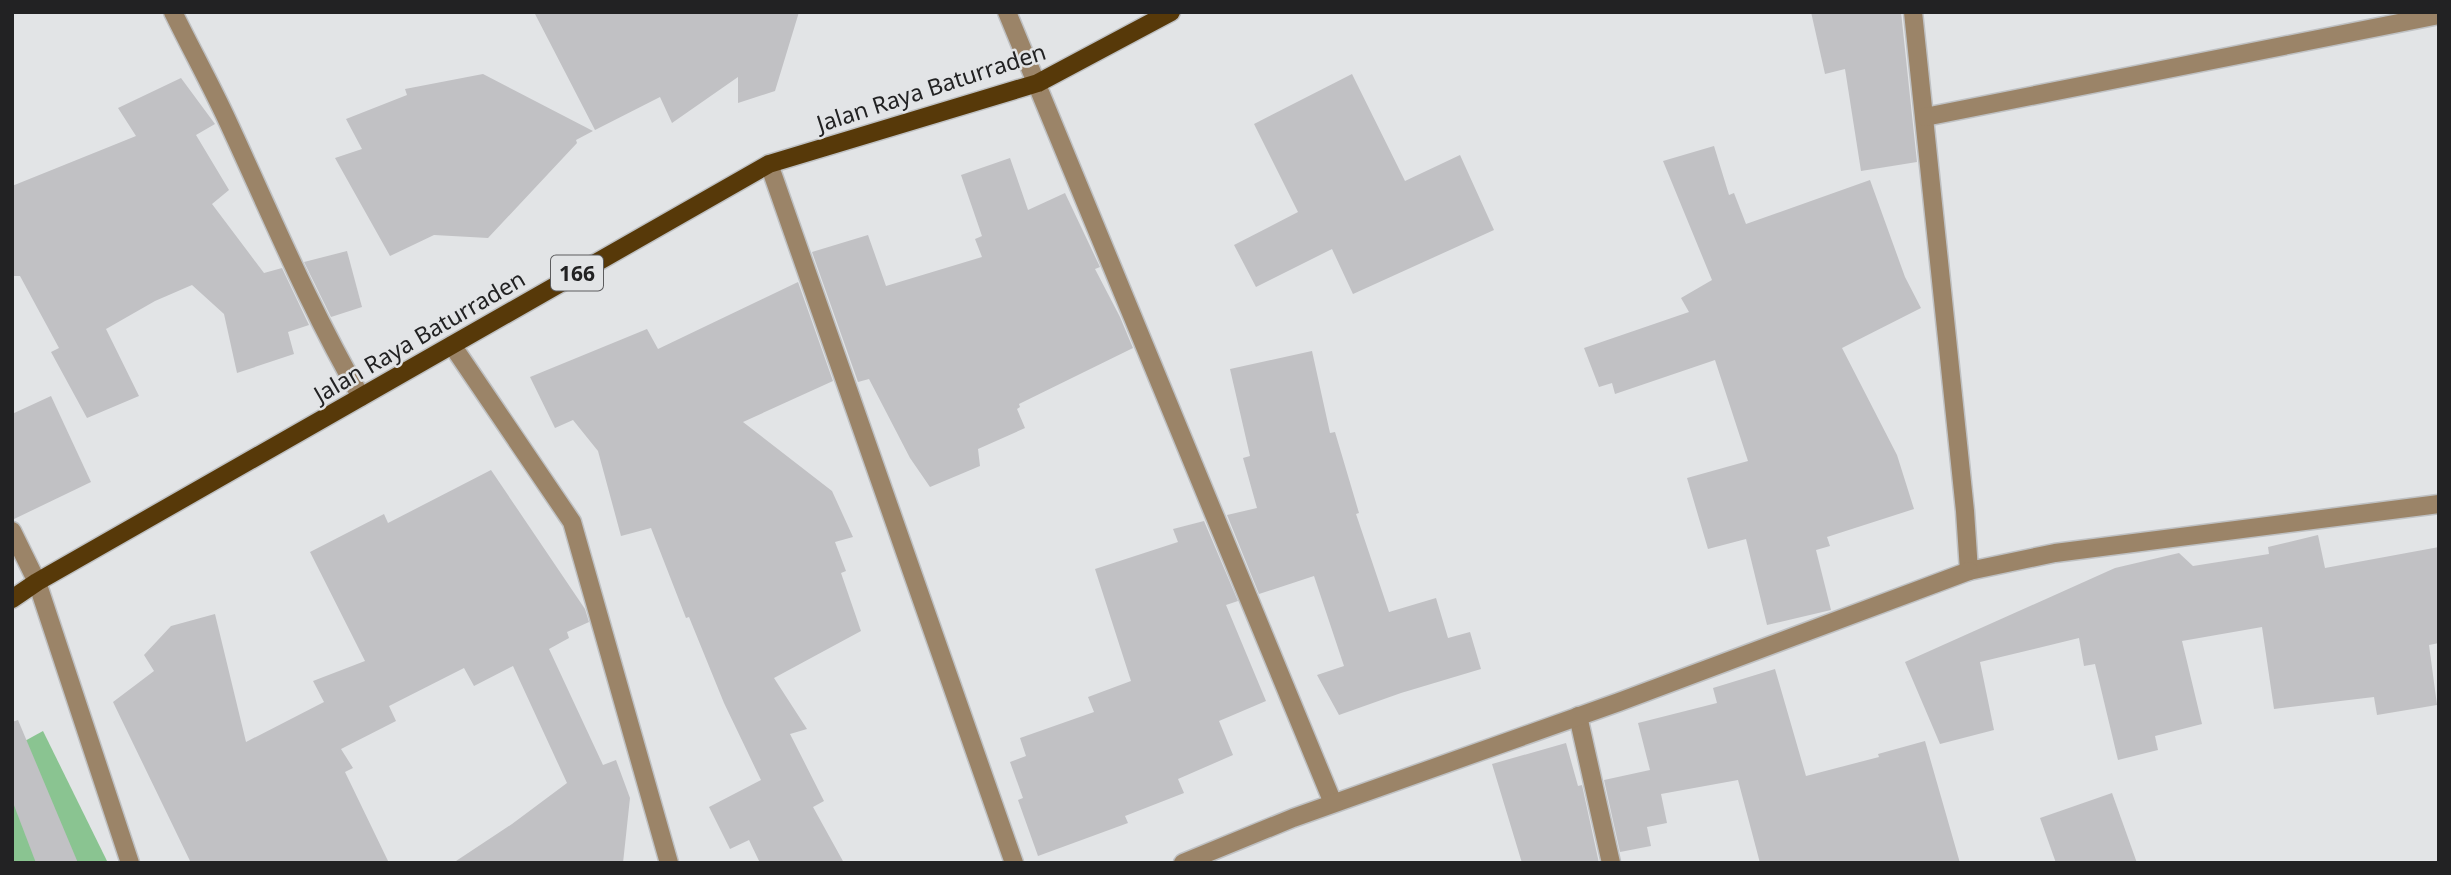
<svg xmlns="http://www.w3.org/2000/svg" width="2451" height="875" viewBox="0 0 2451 875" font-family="'Noto Sans',sans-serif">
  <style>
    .green { fill: #8ac491 }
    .building { fill: #c1c1c4 }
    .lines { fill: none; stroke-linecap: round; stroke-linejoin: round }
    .minor-casing { stroke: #bfc1c3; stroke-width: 21 }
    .major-casing { stroke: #bfc1c3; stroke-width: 21 }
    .minor { stroke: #9b8468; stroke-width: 18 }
    .major { stroke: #573909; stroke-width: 18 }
    .labels { text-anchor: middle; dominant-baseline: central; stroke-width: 5; stroke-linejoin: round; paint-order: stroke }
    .shield { fill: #e2e4e6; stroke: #5c5c5e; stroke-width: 2 }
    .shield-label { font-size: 21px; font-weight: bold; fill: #222223 }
    .street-label { font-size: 23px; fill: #222223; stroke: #e2e4e6 }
  </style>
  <rect width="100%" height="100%" fill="#e2e4e6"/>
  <path class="green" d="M43,731L108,863H12V748Z"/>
  <g class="building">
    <path d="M534,12H799L775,91L738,103V77L672,123L660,97L595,130Z"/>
    <path d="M1811,12H1901L1917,162L1861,171L1845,69L1825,74Z"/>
    <path d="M483,74L593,131L576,140L577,143L488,238L434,235L390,256L335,158L362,149L346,119L407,95L405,89Z"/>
    <path d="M1352,74L1405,181L1460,155L1494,230L1353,294L1332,249L1256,287L1234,245L1298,212L1254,124Z"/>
    <path d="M181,78L215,124L196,135L229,190L212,204L264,273L282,268L309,325L288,332L294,354L237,373L224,314L192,285L155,301L106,329L139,396L87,418L51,352L59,348L20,276H12V186L136,136L118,108Z"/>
    <path d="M1714,146L1729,195L1734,193L1746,224L1870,180L1905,277L1921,308L1842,348L1897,455L1914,509L1827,537L1830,546L1816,550L1831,610L1767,625L1746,539L1708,549L1687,478L1748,461L1715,360L1615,394L1612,383L1599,387L1584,348L1689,312L1681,298L1712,280L1663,161Z"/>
    <path d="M1010,158L1028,210L1065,193L1100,267L1095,269L1120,317L1133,348L1019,404L1020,407L1017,409L1025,428L978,449L980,466L930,487L910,458L869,379L858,382L812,252L868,235L886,286L982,257L975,239L982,236L961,175Z"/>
    <path d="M347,251L362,307L331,317L304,262Z"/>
    <path d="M798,282L833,381L743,422L832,491L853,537L835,542L846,571L841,573L861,631L774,678L807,729L790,734L824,801L813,807L844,863H760L749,840L730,849L709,807L761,780L724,703L689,617L686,618L651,528L621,536L598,451L573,420L555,428L530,377L647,329L658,349Z"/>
    <path d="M1312,351L1330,433L1335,432L1359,513L1356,514L1389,612L1436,598L1448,638L1470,632L1481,669L1401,693L1339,715L1317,675L1344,666L1314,576L1259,594L1227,515L1257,508L1243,458L1250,456L1230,369Z"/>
    <path d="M51,396L91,482L12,520V414Z"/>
    <path d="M491,470L585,609L589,622L567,632L569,638L549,649L603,765L616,760L630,798L623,863H453L512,824L567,783L513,666L474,686L464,668L389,706L396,721L341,749L353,768L345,772L389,863H191L113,702L154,671L144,655L171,626L215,614L246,742L324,702L313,681L365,661L310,552L384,514L388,523Z"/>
    <path d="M1204,521L1238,601L1226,605L1266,701L1219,721L1233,755L1178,779L1184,793L1125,816L1128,823L1038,856L1018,800L1023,798L1010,762L1026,756L1020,738L1094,712L1088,697L1131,681L1095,569L1178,542L1173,529Z"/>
    <path d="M2318,535L2325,568L2439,547V643L2429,645L2437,705L2377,715L2374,697L2274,709L2262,627L2182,641L2202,724L2155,736L2158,750L2118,760L2095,664L2084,666L2079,638L1980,662L1994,730L1940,744L1905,662L2115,568L2179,553L2193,566L2269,554L2268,547Z"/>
    <path d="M1775,669L1806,776L1879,757L1878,754L1925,741L1960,863H1760L1738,780L1661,794L1667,823L1647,827L1651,846L1620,852L1604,780L1650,770L1638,723L1717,703L1713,688Z"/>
    <path d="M18,720L78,863H36L12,800V722Z"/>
    <path d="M1566,743L1578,786L1582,785L1599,863H1522L1492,764Z"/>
    <path d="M2112,793L2137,863H2056L2040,818Z"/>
  </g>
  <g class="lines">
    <g class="minor-casing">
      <g id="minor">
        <path d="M173,12C191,49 211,85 228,122C271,215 310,309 361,397"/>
        <path d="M1007,12L1333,803"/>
        <path d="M1913,12L1965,511L1969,571L2055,553L2439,504"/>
        <path d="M1925,117L2439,15"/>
        <path d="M769,164L1014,863"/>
        <path d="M452,345L572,522L669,863"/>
        <path d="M12,531L37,582L130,863"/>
        <path d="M1578,716L1611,863"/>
        <path d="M1183,863L1293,818L1619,702L1969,571"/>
      </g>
    </g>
    <g class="major-casing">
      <path id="major" d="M12,599L37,582L769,164L1038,83L1171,12"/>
    </g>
    <use href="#minor" class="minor"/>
    <use href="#major" class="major"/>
  </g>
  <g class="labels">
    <rect class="shield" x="551" y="255.5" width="52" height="35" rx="5"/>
    <g class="shield-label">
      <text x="577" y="273">166</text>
    </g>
    <g class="street-label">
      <text transform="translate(931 87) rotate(-18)">Jalan Raya Baturraden</text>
      <text transform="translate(419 336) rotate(-30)">Jalan Raya Baturraden</text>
    </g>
  </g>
  <rect width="2451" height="875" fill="none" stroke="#222223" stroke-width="28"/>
</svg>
